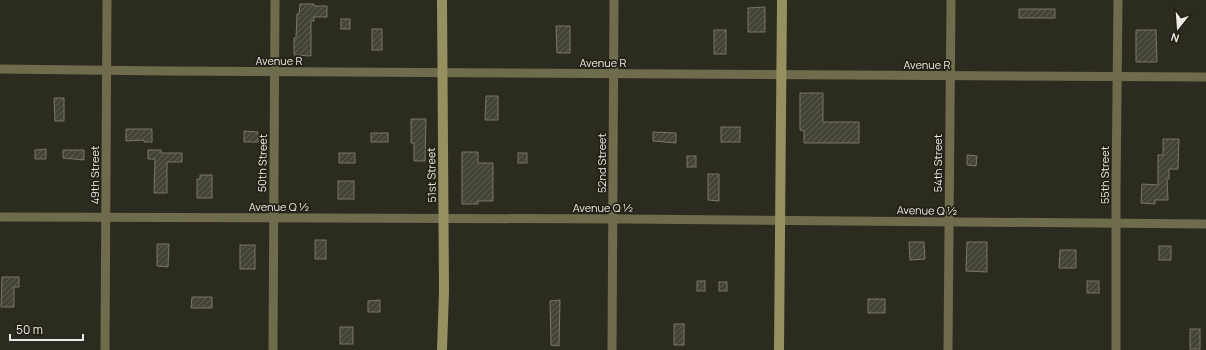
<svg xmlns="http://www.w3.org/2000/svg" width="1206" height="350" viewBox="0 0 1206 350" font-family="Manrope,sans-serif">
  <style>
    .building { fill: url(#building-hatch); stroke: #787769 }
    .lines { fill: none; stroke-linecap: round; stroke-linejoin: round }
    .street { stroke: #6f6b4d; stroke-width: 9 }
    .secondary { stroke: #95905f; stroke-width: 10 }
    .labels { text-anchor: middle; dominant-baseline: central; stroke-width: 3.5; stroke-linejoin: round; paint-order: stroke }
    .street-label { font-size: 11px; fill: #edece4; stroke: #232116 }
  </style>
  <defs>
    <pattern id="building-hatch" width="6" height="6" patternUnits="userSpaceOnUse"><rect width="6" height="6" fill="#444337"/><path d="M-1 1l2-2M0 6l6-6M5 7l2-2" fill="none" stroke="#5f5e54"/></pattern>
  </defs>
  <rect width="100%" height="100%" fill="#2c2b1f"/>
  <g class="building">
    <path d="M300,4H314V6H327V17H314V21H311V56L294,55V38H296L297,14H299Z"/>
    <path d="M765,7V32H748V8Z"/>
    <rect x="1019" y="9" width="36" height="9"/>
    <rect x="341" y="19" width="9" height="10"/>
    <path d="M556,26H570V53H557Z"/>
    <rect x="372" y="29" width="10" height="21"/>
    <rect x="714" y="30" width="12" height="24"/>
    <path d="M1136,30H1156L1157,62H1136Z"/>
    <path d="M800,93H823V122H859V143H804V131L800,130Z"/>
    <path d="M486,96H498V120H485Z"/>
    <path d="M54,98H64V121H55Z"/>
    <path d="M411,119H426L425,161H414V143H411Z"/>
    <rect x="721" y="127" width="19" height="15"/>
    <path d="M126,129H152V142H144V140L126,141Z"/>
    <path d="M244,131L258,132V142H244Z"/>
    <path d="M653,132L676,133V143L653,141Z"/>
    <rect x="371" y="133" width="17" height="9"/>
    <path d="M1163,139H1179L1178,169H1169V179H1167L1168,200H1155V204L1141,203L1142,184L1158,185V155H1163Z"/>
    <path d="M46,149V159H35V150Z"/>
    <path d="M63,150H84V160L63,158Z"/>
    <path d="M148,150H161V153H182V162H167V193H154L155,159H148Z"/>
    <path d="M462,152H478V163H493V201H478V204H462Z"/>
    <rect x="339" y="153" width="16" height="10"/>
    <rect x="518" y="153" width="9" height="10"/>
    <path d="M967,155L977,156L976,166L967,165Z"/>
    <rect x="687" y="156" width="9" height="11"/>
    <path d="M708,174H719V201L708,200Z"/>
    <path d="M200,175H212V198H197V179H200Z"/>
    <rect x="338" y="181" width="16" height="18"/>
    <rect x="315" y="240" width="11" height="19"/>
    <path d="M909,242H924L925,259L910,260Z"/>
    <path d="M967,242H987V272L966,271Z"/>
    <path d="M157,244H169L168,267L157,266Z"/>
    <rect x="240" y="245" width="15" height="24"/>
    <rect x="1159" y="246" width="12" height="14"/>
    <path d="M1060,250H1076V268H1059Z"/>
    <path d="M2,277H19V287H14V307H1Z"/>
    <rect x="697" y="281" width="8" height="10"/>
    <rect x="1087" y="281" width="12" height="12"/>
    <rect x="719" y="282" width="8" height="9"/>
    <path d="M192,297H212V308H191Z"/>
    <rect x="868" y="299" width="17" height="14"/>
    <path d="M380,300V312H368V301Z"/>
    <path d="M560,300L559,346L551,345L550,301Z"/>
    <rect x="674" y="324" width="10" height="21"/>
    <rect x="340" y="327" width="13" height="17"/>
    <rect x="1190" y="329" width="10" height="20"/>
  </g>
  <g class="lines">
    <g class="street">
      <path d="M0,69L167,71L1206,77"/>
      <path d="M0,217L626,219L1206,224"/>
      <path d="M105,350L107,0"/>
      <path d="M273,350L275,0"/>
      <path d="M612,350L614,0"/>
      <path d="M948,350L951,0"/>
      <path d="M1116,350V189L1118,0"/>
    </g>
    <g class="secondary">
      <path d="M442,0L444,291L442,350"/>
      <path d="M779,350L782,0"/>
    </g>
  </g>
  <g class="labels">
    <g class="street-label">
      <text x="279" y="60">Avenue R</text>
      <text x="603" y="62">Avenue R</text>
      <text x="927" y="64">Avenue R</text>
      <text transform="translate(262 163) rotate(-89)">50th Street</text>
      <text transform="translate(601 163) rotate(-90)">52nd Street</text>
      <text transform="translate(937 163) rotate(-90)">54th Street</text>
      <text transform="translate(94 175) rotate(-90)">49th Street</text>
      <text transform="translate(431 175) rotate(-91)">51st Street</text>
      <text transform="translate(1104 175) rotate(-90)">55th Street</text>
      <text x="279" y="206">Avenue Q ½</text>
      <text x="603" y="207">Avenue Q ½</text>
      <text transform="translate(927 210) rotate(1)">Avenue Q ½</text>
    </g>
  </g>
  <g transform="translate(1178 28) rotate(197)" stroke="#232116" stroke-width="3" paint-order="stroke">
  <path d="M0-3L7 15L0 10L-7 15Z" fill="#edece4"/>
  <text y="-6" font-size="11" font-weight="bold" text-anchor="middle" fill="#edece4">N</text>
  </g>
  <path d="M10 334v6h73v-6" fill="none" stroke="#edece4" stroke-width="2"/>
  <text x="16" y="334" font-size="12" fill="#edece4" stroke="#232116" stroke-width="3" paint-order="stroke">50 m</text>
</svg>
